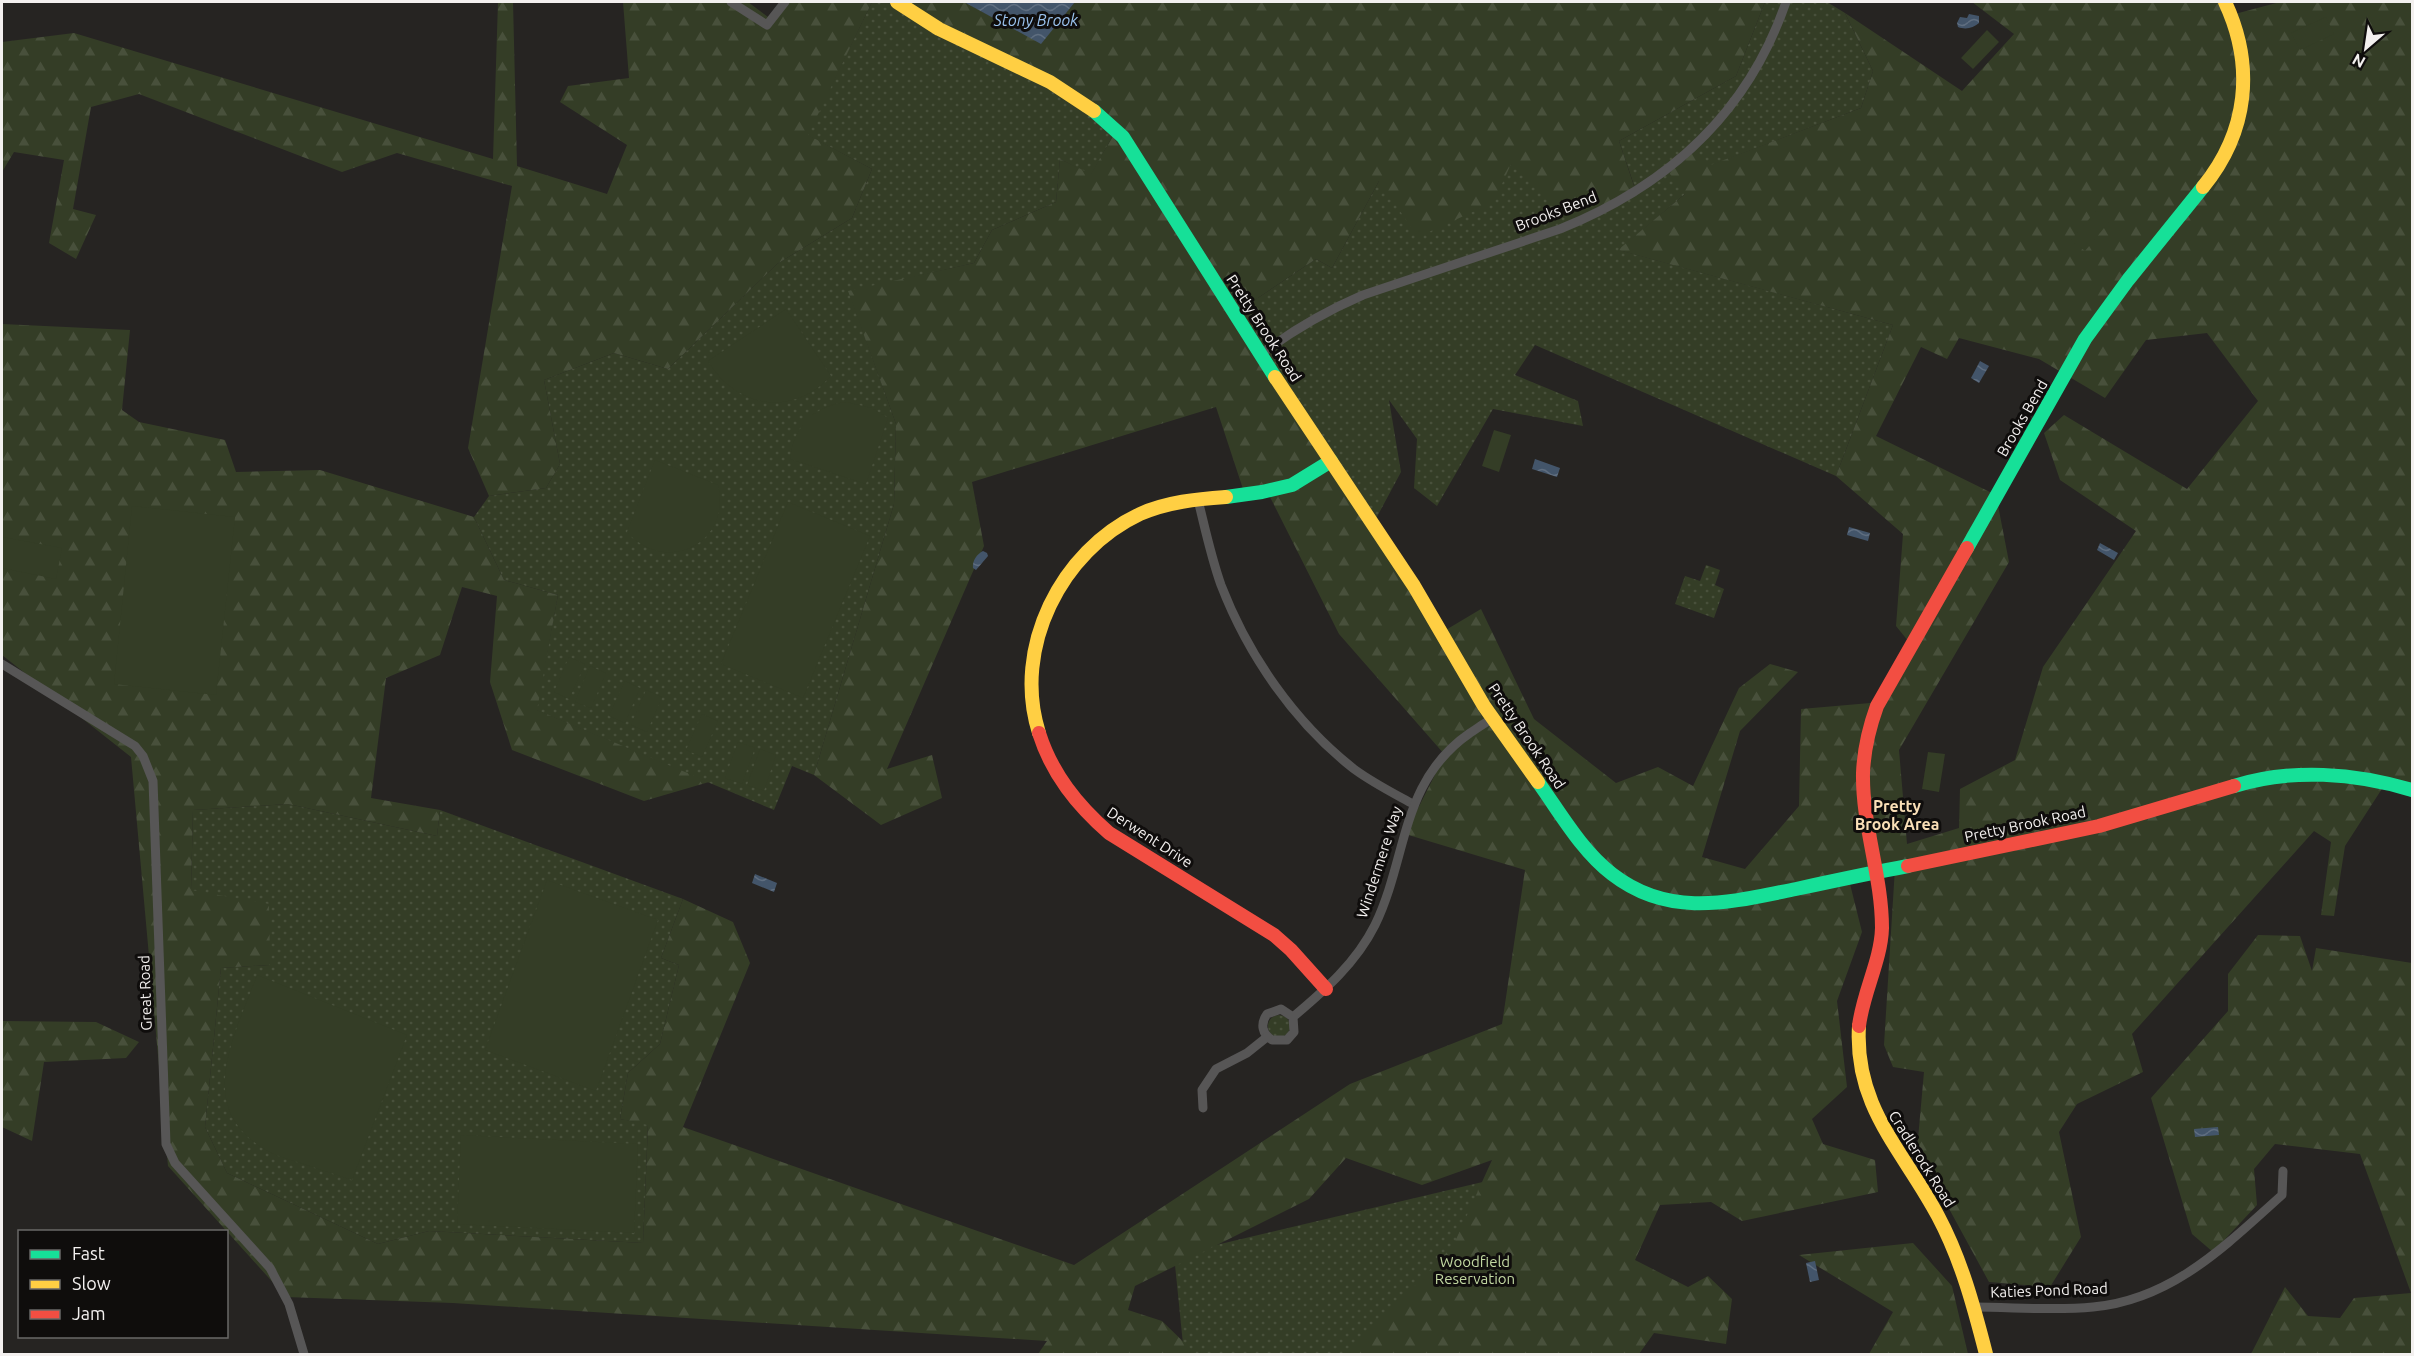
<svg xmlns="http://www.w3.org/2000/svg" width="2414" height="1356" viewBox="0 0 2414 1356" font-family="Ubuntu,sans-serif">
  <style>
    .green { fill: url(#green-dots) }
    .forest { fill: url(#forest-firs); fill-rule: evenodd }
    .pitch { fill: #343d26 }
    .water { fill: url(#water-waves) }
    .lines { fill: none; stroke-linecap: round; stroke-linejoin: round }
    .street { stroke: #575656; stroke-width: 9 }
    .fast { stroke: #16e098; stroke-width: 14 }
    .slow { stroke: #ffcf43; stroke-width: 14 }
    .jam { stroke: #f24e42; stroke-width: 14 }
    .labels { text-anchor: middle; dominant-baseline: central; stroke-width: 6; stroke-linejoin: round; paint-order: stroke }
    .street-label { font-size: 15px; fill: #f3f0ef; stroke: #0f0d0c }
    .park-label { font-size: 15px; fill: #c2d8a2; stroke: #0f0d0c }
    .water-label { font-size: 16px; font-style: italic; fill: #9ac2ed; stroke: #0f0d0c }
    .neighbourhood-label { font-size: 16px; font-weight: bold; fill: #fadfb7; stroke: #0f0d0c }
  </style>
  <defs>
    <pattern id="green-dots" width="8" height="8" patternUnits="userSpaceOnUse" patternTransform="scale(1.5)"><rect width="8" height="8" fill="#343d26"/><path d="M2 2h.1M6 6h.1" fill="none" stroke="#48503b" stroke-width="1.8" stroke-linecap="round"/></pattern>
    <pattern id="forest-firs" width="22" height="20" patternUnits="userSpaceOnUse" patternTransform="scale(1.5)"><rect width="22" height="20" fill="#343d26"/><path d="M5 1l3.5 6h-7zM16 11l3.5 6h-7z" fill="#48503b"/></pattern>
    <pattern id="water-waves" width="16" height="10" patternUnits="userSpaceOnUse" patternTransform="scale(1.5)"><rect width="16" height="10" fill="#43556a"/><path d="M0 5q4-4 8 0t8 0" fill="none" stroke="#5f6e80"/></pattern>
  </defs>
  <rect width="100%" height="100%" fill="#262422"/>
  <g class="green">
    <path d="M872,2H906L1100,113L1116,130L1091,175L1060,159L1056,202L992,230L974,263L849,292L896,424L894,504L814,775L792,766L774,810L536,710L558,595L504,580L474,517L489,496L546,488L560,464L544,380L614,353L668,369L777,264L852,218L872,169L807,135Z"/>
    <path d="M1765,2H1827L1845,13L1873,71L1861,108L1707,167L1692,149L1685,194L1619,250L1893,325L1836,476L1535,345L1515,375L1578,401L1583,426L1493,409L1437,506L1414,488L1417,439L1389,400L1401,472L1371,528L1231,316L1316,259L1332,268L1379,181L1511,164L1636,191L1619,141L1736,76Z"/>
    <path d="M1706,565L1720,570L1715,585L1724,589L1714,618L1675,604L1685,576L1700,581Z"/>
    <path d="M288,804L437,836L440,810L683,899L661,958L679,965L660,1044L628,1073L620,1119L648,1124L643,1243L429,1231L378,1244L227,1173L205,1127L221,968L270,965L191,890L193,810Z"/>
    <circle cx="1279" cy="1026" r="11"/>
    <path d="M1546,1167L1571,1354H1184L1174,1255Z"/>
  </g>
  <g class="forest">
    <path d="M498,2H513L517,166L607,194L627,145L560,102L568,86L629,78L623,2H748L772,20L783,2H872L808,135L872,169L852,218L777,264L668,369L614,353L544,380L560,464L546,488L489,496L468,448L512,186L397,153L342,172L139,94L91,107L73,209L96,215L76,259L49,243L64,160L14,152L2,172V42L74,33L493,159Z"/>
    <path d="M906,2H964L1041,43L1075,2H1765L1736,76L1619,141L1636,192L1571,223L1511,164L1494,202L1418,237L1379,181L1332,268L1316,259L1231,316L1439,634L1481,609L1534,719L1616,783L1658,767L1693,786L1739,688L1770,664L1798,672L1740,731L1702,857L1745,869L1799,806L1801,709L1882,702L1913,647L1896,626L1903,534L1836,476L1893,325L1618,250L1685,194L1667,170L1692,148L1708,166L1861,108L1873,71L1845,13L1962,91L2014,34L1972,2H2223L2231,15L2280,2H2412V790L2387,781L2345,846L2334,916L2321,915L2331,842L2314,831L2132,1034L2143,1072L2077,1104L2059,1132L2081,1237L2050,1287L1989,1282L1917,1150L1924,1072L1893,1067L1884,1045L1895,868L1848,876L1862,932L1837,1001L1847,1087L1812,1119L1823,1144L1875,1160L1878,1192L1742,1221L1711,1202L1660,1205L1635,1260L1688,1287L1708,1276L1732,1299L1726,1344L1654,1333L1639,1354H1349L1453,1246L1492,1160L1422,1185L1346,1158L1309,1199L1135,1286L1128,1310L1162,1321L1196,1354H1038L1047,1341L453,1303L286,1297L168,1166L131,757L2,655V324L130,330L122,410L139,422L225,440L236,472L320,470L474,517L504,580L558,595L537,710L709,782L644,801L512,750L490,682L497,596L462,587L440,655L386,678L371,798L440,810L437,836L288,804L193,810L191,890L269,904L270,965L221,968L205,1127L227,1173L378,1244L429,1231L643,1243L648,1125L620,1119L628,1073L660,1044L679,965L661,958L683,899L733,922L750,963L683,1127L1074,1265L1350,1084L1502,1024L1525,870L1405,834L1445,755L1339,634L1266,489L1244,492L1216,407L972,482L984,546L887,769L932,755L942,798L881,825L814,775L894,504L896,424L848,291L974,263L992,230L1056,202L1060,159L1091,174L1116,130L1100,113ZM2207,333L2258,401L2187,489L2064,415L2044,433L2060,480L2136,531L2043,667L2015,760L1960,789L1959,828L1907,844L1899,750L2009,562L1996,495L1876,436L1921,347L1947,359L1959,338L2039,359L2105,398L2146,340Z"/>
    <path d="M2258,935L2300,936L2312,971L2316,948L2412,963V1354H2251L2285,1287L2308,1316L2340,1318L2354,1298L2411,1293L2360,1154L2275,1144L2254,1169L2257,1205L2213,1252L2192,1234L2151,1098L2228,1011V974Z"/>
    <path d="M2,1021L96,1022L139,1042L126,1058L44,1062L32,1141L2,1127Z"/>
    <path d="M1913,1243L1952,1286L1968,1354H1869L1893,1312L1799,1255Z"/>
  </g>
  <g class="pitch">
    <path d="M2326,17L2334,34L2300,50L2291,33Z"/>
    <path d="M1987,30L1999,42L1973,69L1961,58Z"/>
    <path d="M2096,211L2109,222L2085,251L2071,240Z"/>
    <path d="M786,309L831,376C793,417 737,409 708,361Z"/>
    <path d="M846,402L872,408L888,418L866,484L790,459C793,427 814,406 846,402Z"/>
    <path d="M1494,430L1511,435L1499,472L1482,466Z"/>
    <path d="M655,460L718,485C732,543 666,576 627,532Z"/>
    <path d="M788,502L870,536L803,698L721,664Z"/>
    <path d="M132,506L235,517L216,695L114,684Z"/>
    <path d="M2,537L62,548L56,579L2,568Z"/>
    <path d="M569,657L585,664L569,699L554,692Z"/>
    <path d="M590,666L606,673L591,708L575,702Z"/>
    <path d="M625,681L640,688L625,723L609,716Z"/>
    <path d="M646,690L662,697L647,732L631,725Z"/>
    <path d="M702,714L718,721L702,757L686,750Z"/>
    <path d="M738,742L755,748L742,784L725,778Z"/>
    <path d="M760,749L776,755L764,791L747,785Z"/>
    <path d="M1928,752L1945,754L1939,792L1922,789Z"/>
    <path d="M547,880L658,920L596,1091L485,1050Z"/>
    <path d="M257,975L407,1035L352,1180C333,1174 314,1167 294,1161C286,1158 276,1156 268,1151C192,1109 235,1036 257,975Z"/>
    <path d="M461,1135L638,1144L634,1233L457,1224Z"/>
  </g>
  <g class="water">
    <path d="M964,2H1075L1041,44Z"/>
    <path d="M1969,14L1979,16V23C1973,28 1966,30 1958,27L1957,23L1960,17L1967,18Z"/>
    <path d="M1980,361L1989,366L1979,383L1971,378Z"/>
    <path d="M1535,459L1560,468L1557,477L1532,469Z"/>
    <path d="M1849,527L1870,533L1868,541L1847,535Z"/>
    <path d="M2100,543L2118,553L2114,560L2097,550Z"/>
    <path d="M983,551L987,553L988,556L976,570L973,568C972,561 977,554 983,551Z"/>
    <path d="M755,874L777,883L774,892L752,883Z"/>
    <path d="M2218,1127L2219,1135L2195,1137L2194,1129Z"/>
    <path d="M1815,1261L1819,1280L1810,1282L1806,1263Z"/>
  </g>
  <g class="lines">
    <g class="street">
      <path d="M731,2L767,25L785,2"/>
      <path d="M1261,354C1293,330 1326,311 1363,295L1560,229C1667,186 1748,113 1786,2"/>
      <path d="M1198,500C1205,528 1211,557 1221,585C1248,655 1294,722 1354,769C1373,783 1393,793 1413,804"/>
      <path d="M2,664L135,746L143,756L153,781L166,1144L175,1163L270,1268L289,1304L304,1354"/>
      <path d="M1293,1017L1294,1032L1287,1040H1272C1262,1034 1260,1024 1267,1014L1281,1009L1293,1017C1325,990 1356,963 1375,925C1408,857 1400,781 1470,733C1478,728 1485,722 1493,719"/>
      <path d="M1203,1108L1202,1090L1216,1069L1247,1053L1267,1037"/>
      <path d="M1974,1307C2013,1307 2054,1311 2093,1307C2172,1300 2226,1245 2282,1195L2283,1171"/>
    </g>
    <g class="fast">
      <path d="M1094,111L1123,137L1275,377"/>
      <path d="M1226,497L1262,492L1292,485L1331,461"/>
      <path d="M1967,548L2085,339L2128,280L2203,187"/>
      <path d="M1538,782C1561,814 1581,850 1612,874C1670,919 1731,902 1796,889C1833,881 1870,873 1908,866"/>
      <path d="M2234,786C2292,768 2355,773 2412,790"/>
    </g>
    <g class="slow">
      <path d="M897,2L939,29L1050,82L1094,111"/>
      <path d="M2203,187C2248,132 2255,66 2225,2"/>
      <path d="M1275,377L1414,586L1484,706L1538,782"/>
      <path d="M1039,733C1012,648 1061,551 1140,514C1167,502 1197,499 1226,497"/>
      <path d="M1859,1026C1854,1107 1903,1150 1938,1216C1961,1259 1974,1307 1986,1354"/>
    </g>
    <g class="jam">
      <path d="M1039,733C1052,774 1077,805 1109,833L1274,935L1291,950L1326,989"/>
      <path d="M1908,866L2099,826L2234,786"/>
      <path d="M1859,1026C1863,992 1881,961 1882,928C1882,876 1862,825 1863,773C1864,749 1869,728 1877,706L1967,548"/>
    </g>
  </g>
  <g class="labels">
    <g class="street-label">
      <text transform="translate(1556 211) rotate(-21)">Brooks Bend</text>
      <text transform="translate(1264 328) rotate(57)">Pretty Brook Road</text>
      <text transform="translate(2022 418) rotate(-60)">Brooks Bend</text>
      <text transform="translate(1527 736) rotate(56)">Pretty Brook Road</text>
      <text transform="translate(2025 824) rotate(-12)">Pretty Brook Road</text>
      <text transform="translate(1150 837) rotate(33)">Derwent Drive</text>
      <text transform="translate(1379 862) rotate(-72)">Windermere Way</text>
      <text transform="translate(145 993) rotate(-92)">Great Road</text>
      <text transform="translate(1922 1159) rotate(58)">Cradlerock Road</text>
      <text transform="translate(2049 1290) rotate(-2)">Katies Pond Road</text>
    </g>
    <g class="park-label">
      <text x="1475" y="1261">Woodfield<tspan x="1475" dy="17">Reservation</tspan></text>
    </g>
    <g class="water-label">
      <text x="1036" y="20">Stony Brook</text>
    </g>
    <g class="neighbourhood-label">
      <text x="1897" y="806">Pretty<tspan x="1897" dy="18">Brook Area</tspan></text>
    </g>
  </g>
  <rect width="2414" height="1356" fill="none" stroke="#f3f0ef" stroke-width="6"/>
  <rect x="18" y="1230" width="210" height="108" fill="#0f0d0c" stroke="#6a6867" stroke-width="1.5"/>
  <rect x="30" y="1250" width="30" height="9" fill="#16e098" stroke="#6a6867" stroke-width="1.5"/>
  <text x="72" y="1260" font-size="18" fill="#f3f0ef">Fast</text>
  <rect x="30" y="1280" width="30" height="9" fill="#ffcf43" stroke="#6a6867" stroke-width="1.5"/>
  <text x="72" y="1290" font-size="18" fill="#f3f0ef">Slow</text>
  <rect x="30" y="1310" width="30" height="9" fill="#f24e42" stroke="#6a6867" stroke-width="1.5"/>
  <text x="72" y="1320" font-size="18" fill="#f3f0ef">Jam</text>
  <g transform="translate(2366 48) rotate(209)" stroke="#0f0d0c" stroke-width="4.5" paint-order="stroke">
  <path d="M0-4.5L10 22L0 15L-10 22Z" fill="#f3f0ef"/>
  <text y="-9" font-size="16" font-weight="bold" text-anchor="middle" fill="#f3f0ef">N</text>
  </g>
</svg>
